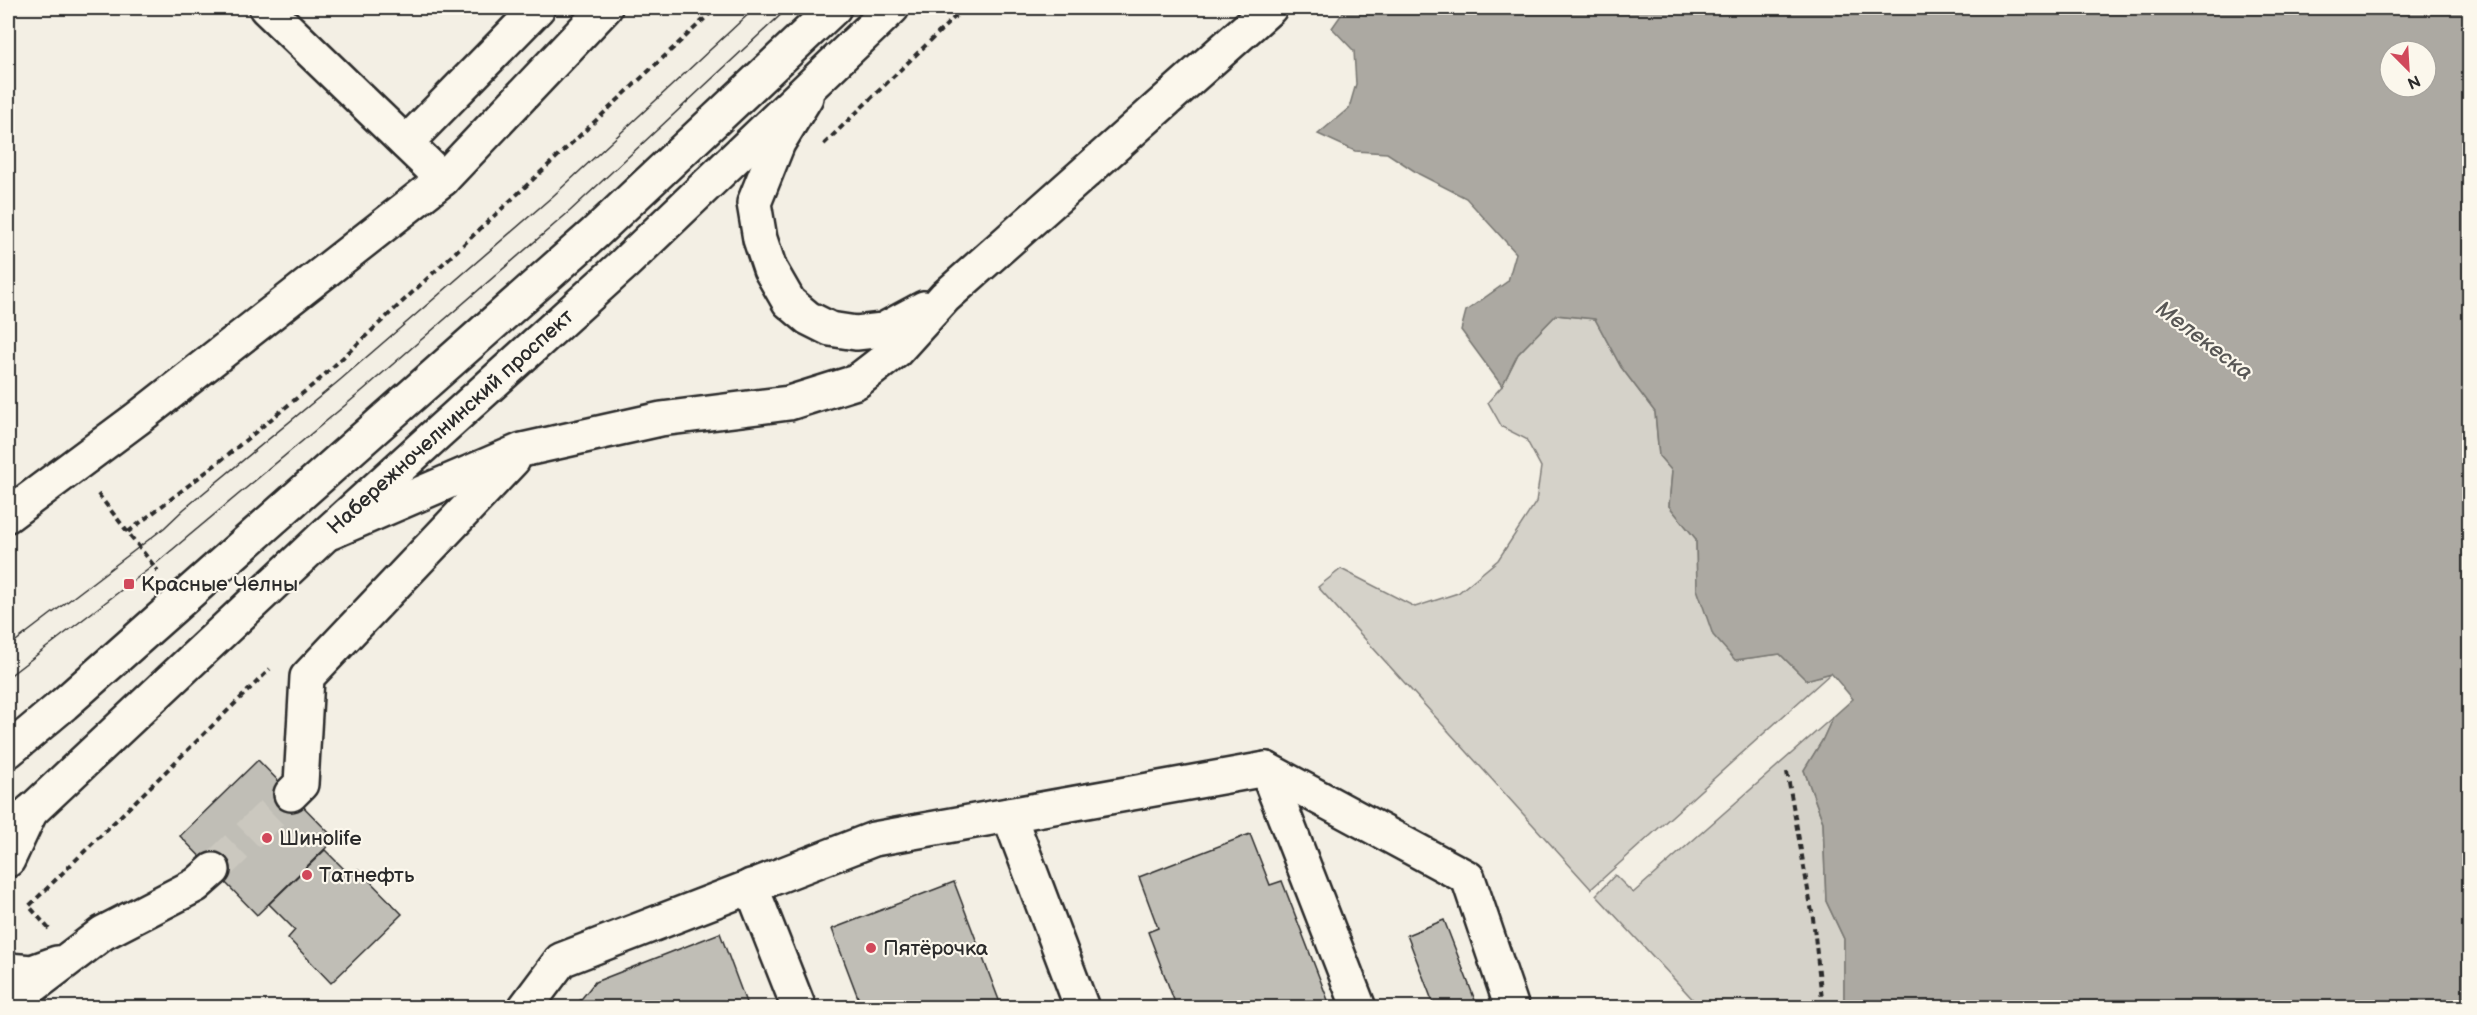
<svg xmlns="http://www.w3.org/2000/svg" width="2477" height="1015" viewBox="0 0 2477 1015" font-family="'Balsamiq Sans',sans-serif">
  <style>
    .green { fill: #d5d2c9; stroke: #807e7a; stroke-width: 1.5 }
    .water { fill: #aca9a2; stroke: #787772; stroke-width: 1.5; fill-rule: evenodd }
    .building { fill: #c0beb6; stroke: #2b2b2b; stroke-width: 1.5 }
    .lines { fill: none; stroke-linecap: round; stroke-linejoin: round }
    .minor-tunnel { stroke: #cbc8bf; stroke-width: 33; stroke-dasharray: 33 16; stroke-linecap: butt }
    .minor-casing { stroke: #2b2b2b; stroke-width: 38 }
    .major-casing { stroke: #2b2b2b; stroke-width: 38 }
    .path { stroke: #2b2b2b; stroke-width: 4; stroke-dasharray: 6 4.5; stroke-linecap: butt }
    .minor { stroke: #fbf7ec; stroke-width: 33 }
    .major { stroke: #fbf7ec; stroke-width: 33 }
    .tram { stroke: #2b2b2b; stroke-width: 1.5 }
    .poi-dot { fill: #d1495b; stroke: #fbf7ec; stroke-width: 2 }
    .labels { text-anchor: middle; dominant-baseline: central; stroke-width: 4.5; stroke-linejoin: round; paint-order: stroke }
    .street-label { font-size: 21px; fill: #2b2b2b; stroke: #fbf7ec }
    .poi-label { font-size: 21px; fill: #2b2b2b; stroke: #fbf7ec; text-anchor: start }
    .water-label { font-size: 22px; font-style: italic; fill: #585755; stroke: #fbf7ec }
  </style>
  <rect width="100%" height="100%" fill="#f3efe4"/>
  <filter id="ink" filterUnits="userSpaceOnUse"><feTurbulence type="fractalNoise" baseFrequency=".0167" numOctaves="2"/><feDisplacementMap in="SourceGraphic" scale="12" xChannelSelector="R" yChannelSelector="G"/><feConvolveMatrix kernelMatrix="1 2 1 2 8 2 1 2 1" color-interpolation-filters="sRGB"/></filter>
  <g filter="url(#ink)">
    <g class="green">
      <path d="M1556,315L1595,319L1621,367L1655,412L1659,456L1672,471L1669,506L1696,539L1697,588L1735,660L1780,654L1806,680L1831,673L1591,889L1318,587L1341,569L1415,607L1458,593L1498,560L1536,502L1541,467L1526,439L1502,427L1488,402L1502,386L1518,354Z"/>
      <path d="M1833,717L1822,741L1804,770L1823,822L1826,901L1844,939V1007H1700L1596,895L1615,875L1633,893Z"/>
    </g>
    <path class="water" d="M1346,8H2469V1007H1844V939L1826,901L1823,822L1804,770L1822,741L1833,717L1853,699L1831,673L1806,680L1780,654L1735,660L1713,635L1697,589L1696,539L1669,506L1672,471L1659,456L1655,412L1621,367L1595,319L1556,315L1518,354L1502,386L1461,330L1466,311L1508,281L1516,253L1466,198L1419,174L1387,153L1355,151L1318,134L1349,108L1356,84L1354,51L1332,28ZM2390,51H2426V87H2390Z"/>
    <g class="building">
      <path d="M258,760L335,839L257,915L180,836Z"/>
      <path d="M1250,834L1270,885L1282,881L1331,1008H1177L1148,932L1158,928L1139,877Z"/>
      <path d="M325,850L351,876L358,869L402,914L331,983L288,938L295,930L269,904Z"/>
      <path d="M954,882L1002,1008H862L832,929Z"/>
      <path d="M1444,920L1478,1008H1435L1407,935Z"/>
      <path d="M720,933L748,1008H574L595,982Z"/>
    </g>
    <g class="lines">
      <path class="minor-tunnel" d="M213,870L291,794"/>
      <g class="minor-casing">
        <g id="minor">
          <path d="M266,8L443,179"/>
          <path d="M806,97L778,143L754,203L760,239L770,269L789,302L808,318L830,329L856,333L883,330L924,308"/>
          <path d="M406,143L538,8"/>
          <path d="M8,515L138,418L443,179L605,8"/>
          <path d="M331,532L522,450L661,419L789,403L856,382L896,351L945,297L1270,8"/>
          <path d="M1266,769L1359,1008"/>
          <path d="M291,794L301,784L307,677L513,460"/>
          <path d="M1009,815L1082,1008"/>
          <path d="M8,860L31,811"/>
          <path d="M751,886L799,1008"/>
          <path d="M8,970L32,972L57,963"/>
          <path d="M8,1005L103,933L196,885L213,870"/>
          <path d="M525,1008L561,960L874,839L1266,769L1468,878L1512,1008"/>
        </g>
      </g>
      <g class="major-casing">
        <g id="major">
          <path d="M8,751L64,704L595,233L834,8"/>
          <path id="s1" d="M8,833L324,536L624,264L892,8"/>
        </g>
      </g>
      <g class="path">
        <path d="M824,144L964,8"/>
        <path d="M98,494L158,571"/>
        <path d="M128,532L219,462L320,379L716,8"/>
        <path d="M1787,772L1813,918L1823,1008"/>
        <path d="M49,929L29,906L270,669"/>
      </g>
      <use href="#minor" class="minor"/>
      <use href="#major" class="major"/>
      <g class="tram">
        <path d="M8,647L164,528L184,509L340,380L553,196L755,8"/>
        <path d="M8,677L154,565L355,397L570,211L788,8"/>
      </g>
    </g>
  </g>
  <g class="poi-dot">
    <rect x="123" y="578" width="12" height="12" rx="3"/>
    <circle cx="267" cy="838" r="6"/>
    <circle cx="307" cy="875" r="6"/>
    <circle cx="871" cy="948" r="6"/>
  </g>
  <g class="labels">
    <g class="street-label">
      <text stroke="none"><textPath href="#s1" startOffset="604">Набережночелнинский проспект</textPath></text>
    </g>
    <g class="poi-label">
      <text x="141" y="584">Красные Челны</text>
      <text x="279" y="838">Шиноlife</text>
      <text x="319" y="875">Татнефть</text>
      <text x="883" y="948">Пятёрочка</text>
    </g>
    <g class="water-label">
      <text transform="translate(2204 341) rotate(37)">Мелекеска</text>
    </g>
  </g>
  <rect width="2477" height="1015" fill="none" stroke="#fbf7ec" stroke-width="30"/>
  <rect x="15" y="15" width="2447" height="985" fill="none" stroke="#2b2b2b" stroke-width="2" filter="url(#ink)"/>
  <g transform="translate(2408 69) rotate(156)"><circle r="28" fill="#fbf7ec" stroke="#a8a59f" stroke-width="1.5"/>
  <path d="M0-4.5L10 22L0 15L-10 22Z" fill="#d1495b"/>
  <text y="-9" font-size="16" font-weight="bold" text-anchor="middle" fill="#2b2b2b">N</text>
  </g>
</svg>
